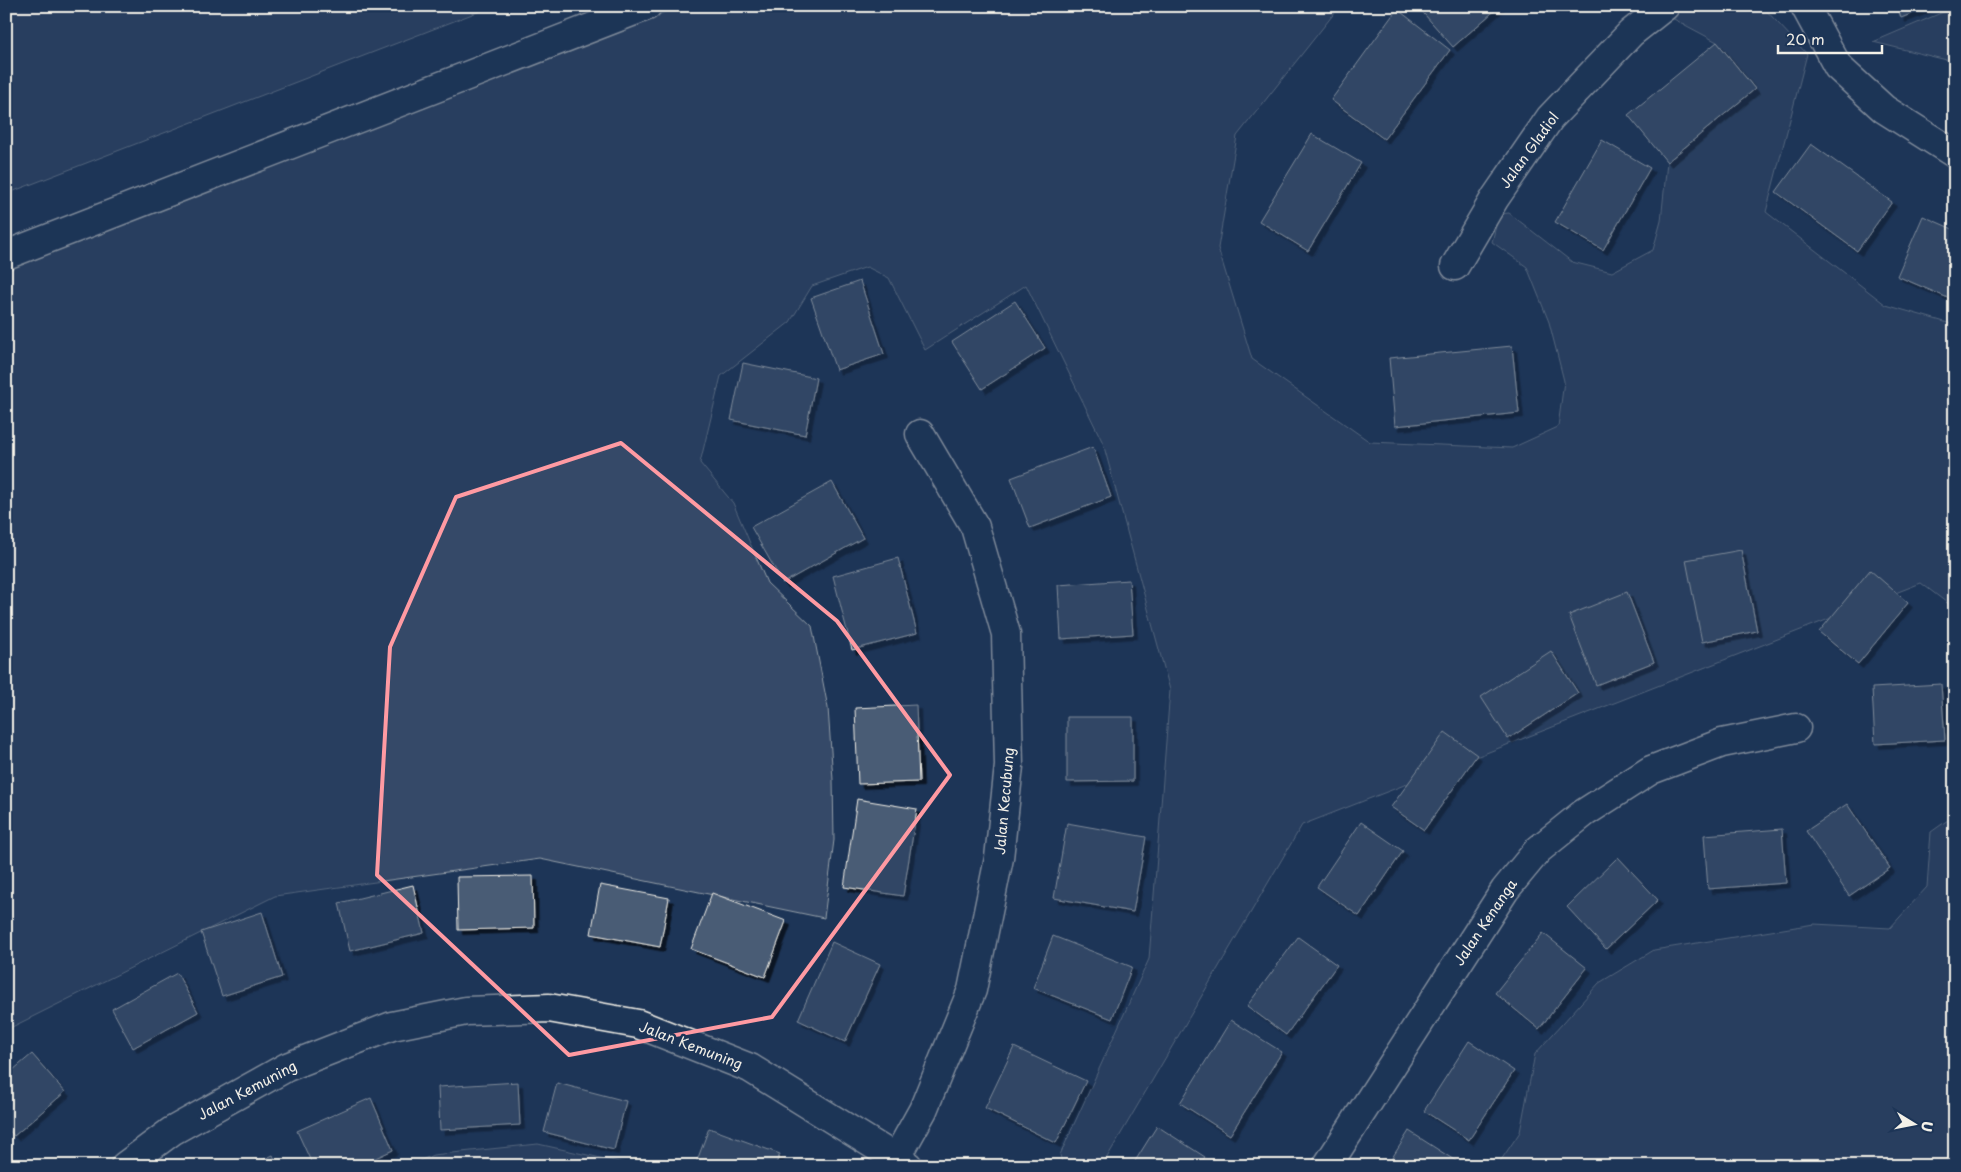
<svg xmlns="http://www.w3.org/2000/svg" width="1961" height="1172" viewBox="0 0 1961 1172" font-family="'Playpen Sans',sans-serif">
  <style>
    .green { fill: #354a67; stroke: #949ea8 }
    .building { fill: #485b74; stroke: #f4f1e8; filter: url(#shadow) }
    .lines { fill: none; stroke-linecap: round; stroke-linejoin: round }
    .minor-casing { stroke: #f4f1e8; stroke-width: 31 }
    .minor { stroke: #1d3557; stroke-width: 28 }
    .marked { fill: none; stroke: #ff9aa2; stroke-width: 4; stroke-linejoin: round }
    .labels { text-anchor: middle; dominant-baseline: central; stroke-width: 5; stroke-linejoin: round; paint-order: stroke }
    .street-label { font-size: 14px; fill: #f4f1e8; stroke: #1d3557 }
  </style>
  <defs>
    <filter id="shadow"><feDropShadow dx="4.5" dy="4.5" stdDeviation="0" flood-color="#0009"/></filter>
  </defs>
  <rect width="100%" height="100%" fill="#1d3557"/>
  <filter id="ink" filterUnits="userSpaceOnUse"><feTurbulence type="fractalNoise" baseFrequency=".02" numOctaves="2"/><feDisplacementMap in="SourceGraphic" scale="10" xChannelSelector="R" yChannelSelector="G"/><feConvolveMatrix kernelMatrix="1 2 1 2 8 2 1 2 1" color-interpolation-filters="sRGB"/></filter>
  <g filter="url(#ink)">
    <g class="green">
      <path d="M6,6H493L6,194Z"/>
      <path d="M681,6H1340L1237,136L1218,248L1252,359L1370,442L1512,448L1558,427L1564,381L1549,322L1527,267L1492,242L1499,214L1509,213L1572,262L1612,272L1653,250L1661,221L1667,162L1755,89L1717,42L1670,17L1682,6H1762L1807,54L1766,212L1886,305L1955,325V609L1921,583L1302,825L1102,1166H1063L1060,1155L1149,959L1170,690L1103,443L1026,285L925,350L889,278L867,267L812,286L790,322L721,376L700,463L733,503L767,583L812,626L828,708L833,780L834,840L824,918L540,859L275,896L6,1030V269Z"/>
      <path d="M1955,7V62L1873,42Z"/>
      <path d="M1955,815V1166H1497L1520,1132L1535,1054L1599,983L1654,950L1814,924L1890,928L1927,887L1931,832Z"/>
      <path d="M538,1144L637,1166H408L433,1155Z"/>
    </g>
    <g class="building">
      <path d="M1419,6H1500L1453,47L1418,7Z"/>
      <path d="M1897,6H1931L1901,18Z"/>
      <path d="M1397,9L1450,50L1384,139L1331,100Z"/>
      <path d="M1717,42L1755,89L1667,162L1628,115Z"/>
      <path d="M1312,134L1361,163L1308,251L1259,221Z"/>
      <path d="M1602,140L1650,168L1603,250L1555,222Z"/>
      <path d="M1811,144L1892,202L1857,251L1776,192Z"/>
      <path d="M1923,216L1955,230V301L1897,276Z"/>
      <path d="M860,281L884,354L836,370L811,298Z"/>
      <path d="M1015,301L1045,348L982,389L952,342Z"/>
      <path d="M1512,346L1519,413L1395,426L1389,358Z"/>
      <path d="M743,363L816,378L805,435L731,420Z"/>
      <path d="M1093,447L1111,497L1030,528L1011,478Z"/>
      <path d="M832,482L863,538L783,583L751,527Z"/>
      <path d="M1741,550L1757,631L1702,642L1686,560Z"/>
      <path d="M898,558L917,633L852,650L833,576Z"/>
      <path d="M1870,570L1908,603L1858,664L1819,632Z"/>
      <path d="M1129,580L1133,634L1061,639L1058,585Z"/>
      <path d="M1627,592L1654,662L1596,685L1569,615Z"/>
      <path d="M1551,651L1578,693L1508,739L1481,697Z"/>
      <path d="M1941,684L1945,740L1875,744L1872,688Z"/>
      <path d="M916,705L919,782L858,784L855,708Z"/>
      <path d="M1067,717H1133V781L1067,782Z"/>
      <path d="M1445,732L1477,755L1424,830L1391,807Z"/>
      <path d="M857,799L917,809L903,896L844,887Z"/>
      <path d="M1847,804L1890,868L1849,896L1806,831Z"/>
      <path d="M1361,822L1403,851L1359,916L1317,887Z"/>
      <path d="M1067,823L1146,837L1133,912L1054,898Z"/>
      <path d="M1782,829L1786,883L1708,889L1704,835Z"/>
      <path d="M1618,857L1658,900L1606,949L1567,907Z"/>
      <path d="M533,876L534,928L458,930L457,877Z"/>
      <path d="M413,885L424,933L350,951L339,903Z"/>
      <path d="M600,885L669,898L660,947L591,934Z"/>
      <path d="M712,893L786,921L765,977L691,949Z"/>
      <path d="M262,912L282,977L222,996L201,932Z"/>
      <path d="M1543,933L1587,968L1539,1029L1495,993Z"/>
      <path d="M1053,936L1132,967L1112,1019L1033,988Z"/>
      <path d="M1298,937L1337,965L1286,1035L1247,1006Z"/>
      <path d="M832,942L880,964L845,1042L798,1020Z"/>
      <path d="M177,973L198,1012L133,1048L112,1009Z"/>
      <path d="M1231,1020L1282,1052L1230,1135L1180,1103Z"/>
      <path d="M1469,1041L1514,1071L1469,1140L1424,1111Z"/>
      <path d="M1014,1047L1086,1081L1056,1143L985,1108Z"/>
      <path d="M32,1054L65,1092L14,1136L6,1127V1076Z"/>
      <path d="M518,1082L520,1125L440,1130L438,1087Z"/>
      <path d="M557,1083L626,1101L614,1150L544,1132Z"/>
      <path d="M371,1098L393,1150L358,1166H313L297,1131Z"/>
      <path d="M1157,1126L1205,1157L1199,1166H1132Z"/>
      <path d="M709,1128L780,1154L775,1166H695Z"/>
      <path d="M1409,1131L1462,1165V1166H1387Z"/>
      <path d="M273,1155L278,1166H250Z"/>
    </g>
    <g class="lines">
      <g class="minor-casing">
        <g id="minor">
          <path d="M1805,6L1838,67L1884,109L1955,154"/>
          <path d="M6,255L647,6"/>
          <path d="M1455,266L1495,198L1550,118L1631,33L1665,6"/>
          <path d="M125,1166L172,1131L287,1067L392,1026L466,1011L549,1008L638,1024L750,1068L908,1166"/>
          <path d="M892,1166L923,1110L972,990L999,858L1009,766L1006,634L975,527L920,434"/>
          <path d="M1327,1166L1505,890L1538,850L1584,813L1651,770L1722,743L1796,728"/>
        </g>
      </g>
      <use href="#minor" class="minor"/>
    </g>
  </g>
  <path d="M0 0H1961V1172H0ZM621,443L837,621L950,775L772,1017L569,1055L377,875L390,647L456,497Z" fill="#1d3557" fill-opacity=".55" fill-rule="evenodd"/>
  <path class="marked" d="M621,443L837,621L950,775L772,1017L569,1055L377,875L390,647L456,497Z"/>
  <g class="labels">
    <g class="street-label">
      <text transform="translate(1529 150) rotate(-54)">Jalan Gladiol</text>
      <text transform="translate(1004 801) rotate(-85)">Jalan Kecubung</text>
      <text transform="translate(1485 922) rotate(-56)">Jalan Kenanga</text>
      <text transform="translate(691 1045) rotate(21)">Jalan Kemuning</text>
      <text transform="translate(247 1090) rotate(-28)">Jalan Kemuning</text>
    </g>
  </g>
  <rect width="1961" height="1172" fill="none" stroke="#1d3557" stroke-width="25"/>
  <rect x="12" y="12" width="1936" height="1147" fill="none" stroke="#f4f1e8" stroke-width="2" filter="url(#ink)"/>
  <g transform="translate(1914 1124) rotate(100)" stroke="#1d3557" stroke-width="4" paint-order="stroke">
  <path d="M0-4L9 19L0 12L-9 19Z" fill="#f4f1e8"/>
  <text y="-8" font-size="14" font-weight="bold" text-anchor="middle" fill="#f4f1e8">U</text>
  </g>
  <path d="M1778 45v8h104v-8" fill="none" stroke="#f4f1e8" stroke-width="2.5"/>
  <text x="1786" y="45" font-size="15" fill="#f4f1e8" stroke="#1d3557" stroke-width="4" paint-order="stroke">20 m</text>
</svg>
